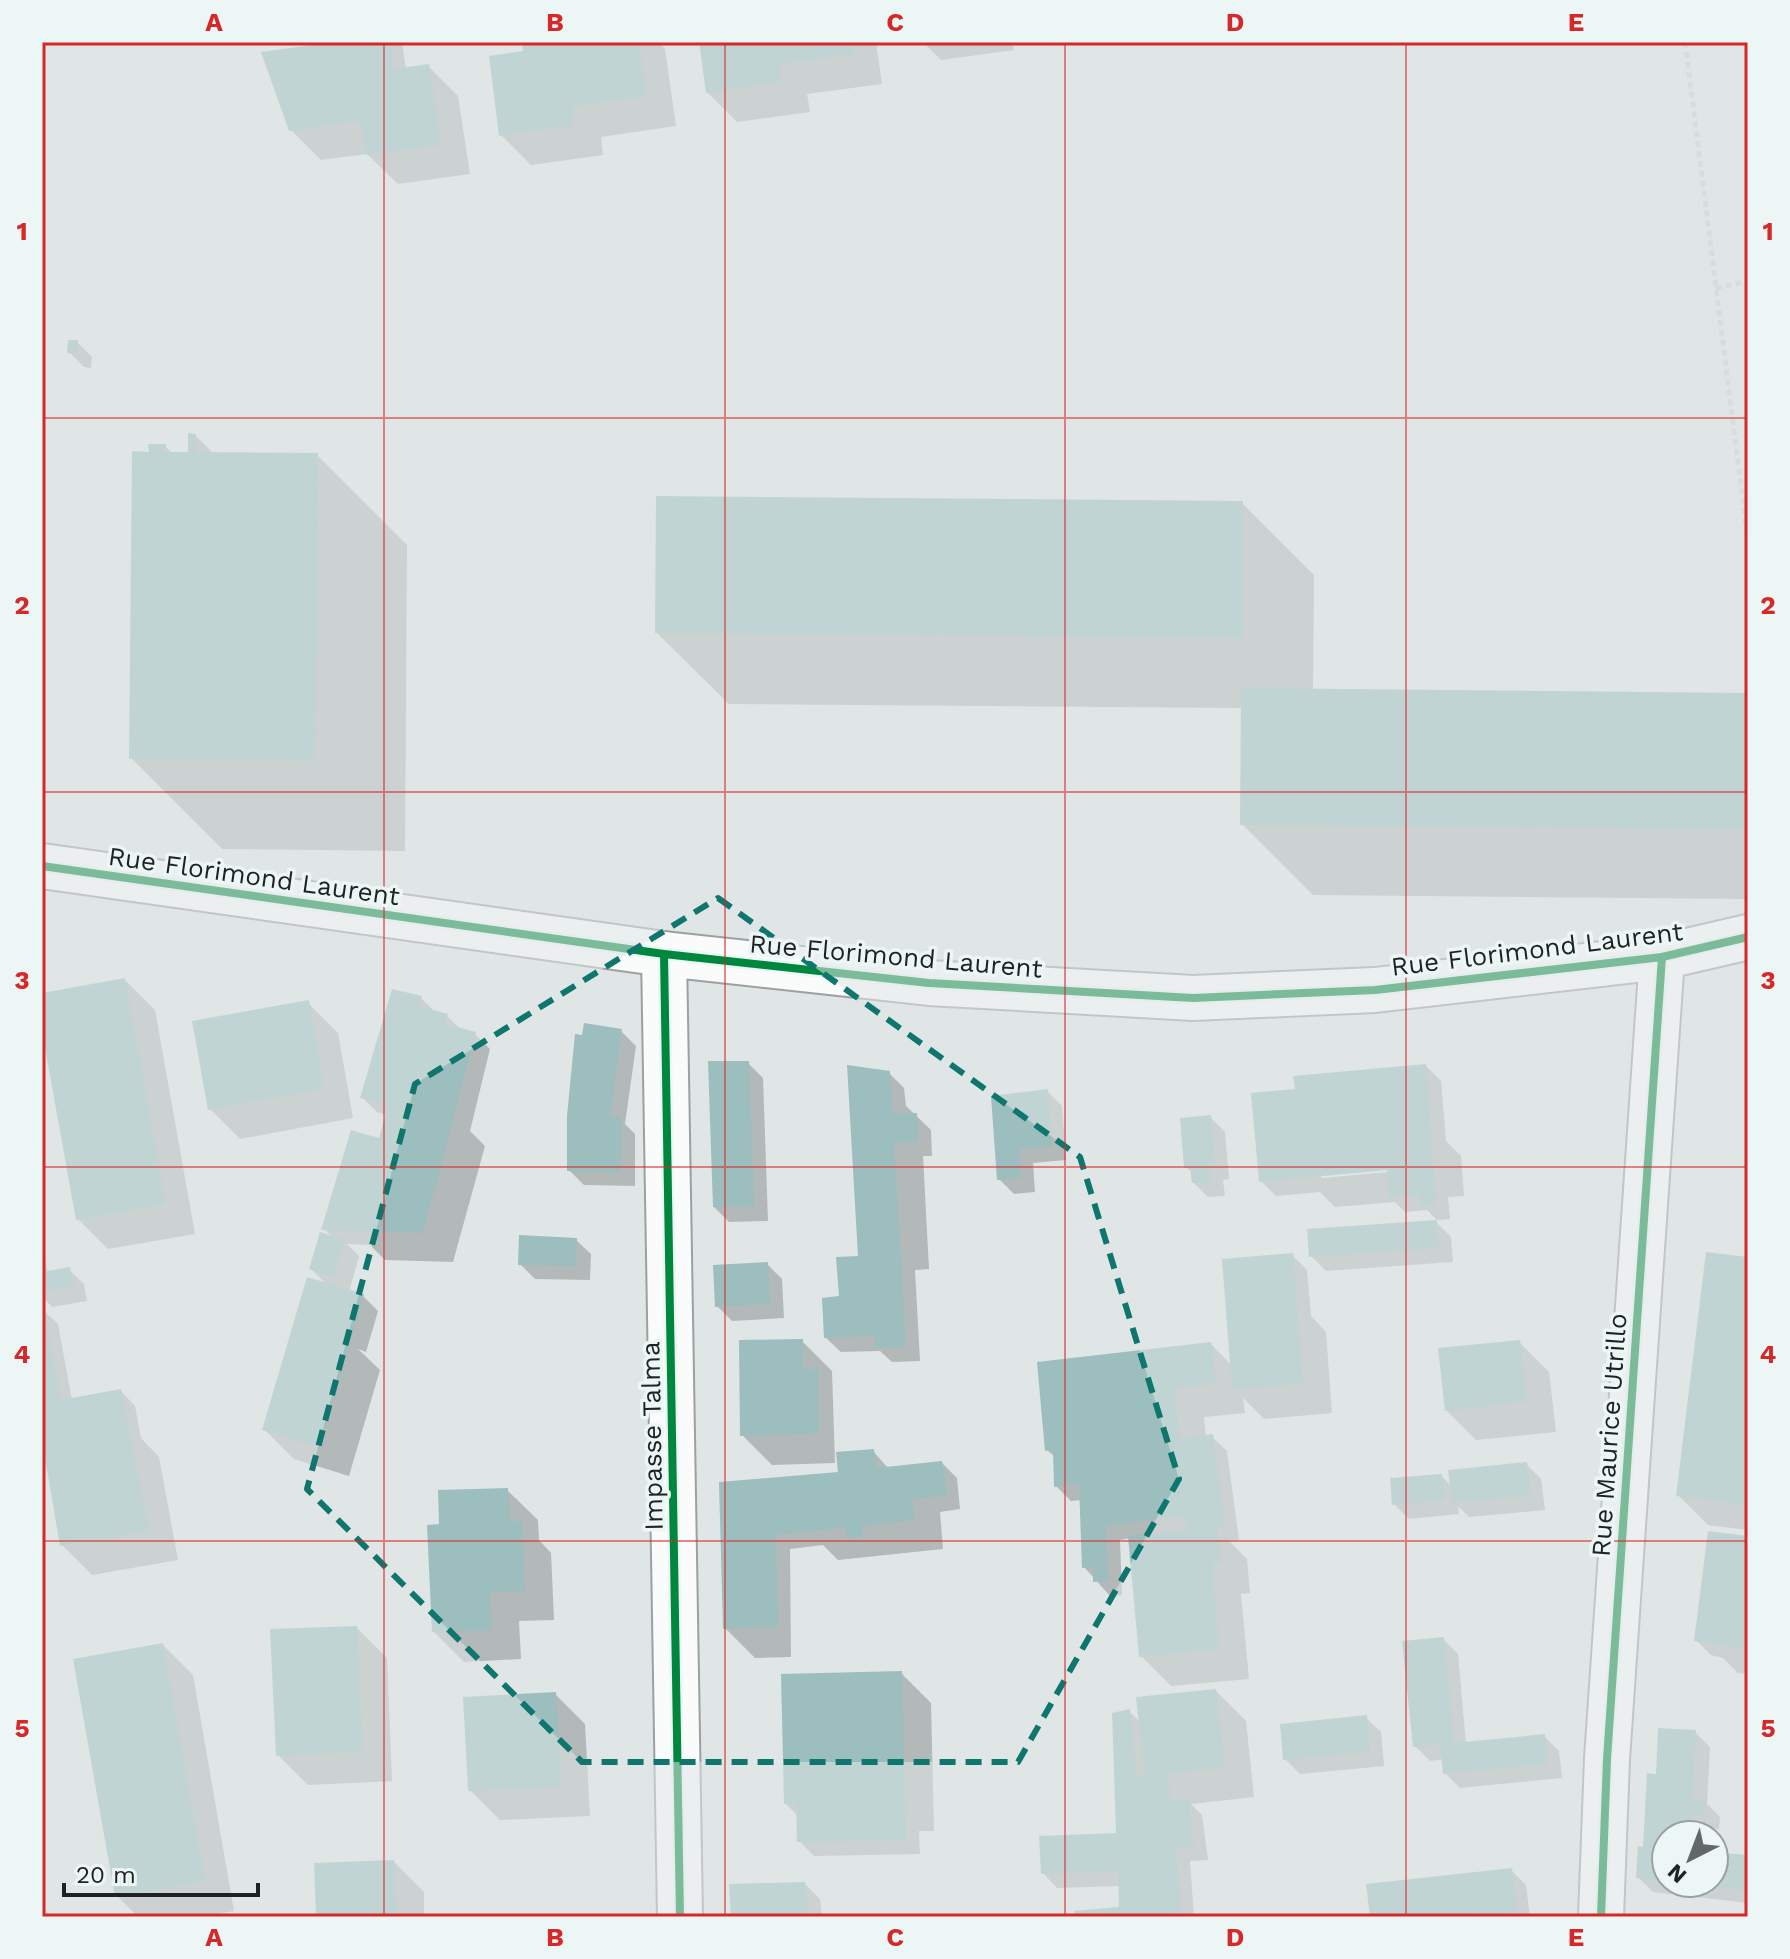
<svg xmlns="http://www.w3.org/2000/svg" width="1790" height="1959" viewBox="0 0 1790 1959" font-family="'Work Sans',sans-serif">
  <style>
    .shadow { fill: #0003; fill-rule: evenodd }
    .building { fill: #9cbebe }
    .lines { fill: none; stroke-linecap: round; stroke-linejoin: round }
    .minor-casing { stroke: #9ca0a0; stroke-width: 48 }
    .path { stroke: #ced0d0; stroke-width: 5; stroke-dasharray: 6 4; stroke-linecap: butt }
    .minor { stroke: #fafbfb; stroke-width: 44 }
    .cycleway-casing { stroke: #ebf6f5; stroke-width: 13 }
    .cycleway { stroke: #00873e; stroke-width: 8 }
    .marked { fill: none; stroke: #0f766e; stroke-width: 6; stroke-dasharray: 16 10; stroke-linejoin: round }
    .grid { fill: none; stroke: #d62828; stroke-width: 2; stroke-opacity: 0.55 }
    .labels { text-anchor: middle; dominant-baseline: central; stroke-width: 7; stroke-linejoin: round; paint-order: stroke }
    .street-label { font-size: 26px; fill: #1e2222; stroke: #ebf6f5 }
    .neatline { fill: none; stroke: #d62828; stroke-width: 3 }
    .grid-label { font-size: 26px; text-anchor: middle; font-weight: bold; fill: #d62828 }
  </style>
  <rect width="100%" height="100%" fill="#e0e6e6"/>
  <g class="shadow">
    <path d="M314,42H402L406,70L428,66L458,96L470,174L398,184L367,154L321,160L291,130Z"/>
    <path d="M524,42H658L665,49L676,126L601,137L603,155L531,165L501,135L528,52Z"/>
    <path d="M701,42H876L882,84L807,94L810,112L737,122L707,92Z"/>
    <path d="M923,42H1013L1014,50L941,60Z"/>
    <path d="M77,342L92,357L91,368L84,367L69,352Z"/>
    <path d="M196,436L214,454L317,455L407,545L405,851L222,849L131,758L151,454L165,446L173,454H190Z"/>
    <path d="M1242,503L1314,575L1313,691L1748,695V899L1313,895L1242,824L1243,708L729,704L657,633Z"/>
    <path d="M125,980L155,1010L195,1234L108,1249L78,1219L42,1018V995Z"/>
    <path d="M421,998L435,1012L447,1016L461,1030L475,1034L490,1049L470,1131L485,1146L453,1262L385,1260L370,1245L347,1244L359,1256L349,1292L363,1296L378,1311L366,1352L358,1349L380,1370L349,1476L294,1459L264,1429L328,1286L311,1269L332,1237L324,1229L380,1142L387,1115L377,1112L362,1097Z"/>
    <path d="M308,1003L338,1033L353,1118L240,1139L210,1109Z"/>
    <path d="M621,1031L636,1046L625,1124L635,1134V1186L584,1185L569,1170Z"/>
    <path d="M748,1063L763,1078L768,1221L729,1222L714,1207Z"/>
    <path d="M1426,1066L1441,1081L1446,1141L1461,1156L1464,1196L1448,1197L1450,1219L1437,1220L1427,1210L1405,1212L1395,1202L1335,1207L1320,1192L1276,1196L1261,1181L1297,1091ZM1389,1168V1172L1321,1178V1174Z"/>
    <path d="M889,1073L904,1088L906,1106L931,1130L932,1156H923L929,1269L915,1270L920,1361L892,1362L880,1351L841,1352L826,1338L841,1298L860,1258Z"/>
    <path d="M1047,1091L1062,1106L1066,1160L1033,1163L1035,1192L1014,1194L999,1179Z"/>
    <path d="M1210,1117L1225,1132L1229,1179L1223,1180L1225,1196L1208,1197L1193,1182V1173L1186,1167Z"/>
    <path d="M1436,1222L1451,1237L1453,1262L1326,1271L1311,1256Z"/>
    <path d="M42,1229L47,1273L69,1270L84,1284L87,1301L52,1307L42,1296Z"/>
    <path d="M576,1240L591,1254L590,1280L535,1279L520,1264Z"/>
    <path d="M1292,1255L1307,1270L1311,1316L1326,1332L1332,1413L1264,1419L1243,1398L1245,1413L1204,1417L1206,1437H1212L1227,1451L1239,1540L1229,1541L1247,1559L1250,1593L1241,1594L1249,1679L1171,1686L1141,1656L1131,1538L1120,1540L1122,1595L1110,1596L1084,1567L1082,1500L1071,1501L1056,1486L1055,1457L1047,1450L1211,1344L1232,1366Z"/>
    <path d="M1748,1259V1530L1708,1525L1678,1495Z"/>
    <path d="M767,1264L782,1279L784,1318L732,1321L717,1306Z"/>
    <path d="M42,1309L58,1324L72,1400L121,1391L135,1406L141,1438L159,1457L178,1560L92,1575L62,1545L47,1456L42,1457Z"/>
    <path d="M802,1341L832,1371L835,1463L772,1465L742,1435Z"/>
    <path d="M1519,1342L1549,1372L1556,1432L1476,1440L1446,1410Z"/>
    <path d="M873,1451L888,1468L942,1463L957,1478L960,1509L940,1512L943,1549L838,1560L823,1545L790,1549L791,1657L755,1658L725,1628L721,1502L840,1473Z"/>
    <path d="M1526,1464L1541,1479L1545,1510L1469,1517L1458,1506L1459,1514L1409,1519L1394,1504L1442,1476L1452,1487Z"/>
    <path d="M507,1490L538,1520L539,1540L551,1553L554,1620L519,1621L521,1659L464,1662L434,1632L441,1526Z"/>
    <path d="M1748,1538V1674L1738,1673L1723,1658L1711,1655L1696,1640Z"/>
    <path d="M357,1628L387,1658L392,1781L308,1785L278,1755Z"/>
    <path d="M1443,1639L1458,1654L1466,1744L1544,1736L1559,1751L1562,1778L1460,1788L1445,1773L1444,1759L1430,1761L1415,1746Z"/>
    <path d="M163,1645L193,1675L234,1911L198,1917H138L117,1896Z"/>
    <path d="M901,1673L931,1703L934,1831H919L920,1854L814,1856L799,1841L798,1816L786,1804Z"/>
    <path d="M1216,1691L1246,1721L1254,1797L1191,1804L1202,1815L1208,1860L1190,1861L1194,1917H1076V1913L1121,1909L1120,1886L1057,1888L1043,1873L1118,1835L1129,1711L1141,1723Z"/>
    <path d="M555,1694L585,1724L590,1816L500,1820L470,1790Z"/>
    <path d="M1366,1718L1381,1732L1384,1766L1300,1774L1285,1759Z"/>
    <path d="M1695,1732L1710,1747L1707,1804L1720,1817L1719,1829L1706,1828V1835H1666V1883H1714V1854L1748,1857V1903L1653,1892L1638,1877L1657,1776Z"/>
    <path d="M394,1862L424,1892V1917H318Z"/>
    <path d="M1511,1870L1526,1885L1530,1917H1372Z"/>
    <path d="M805,1884L820,1899L822,1917H733Z"/>
  </g>
  <g class="building">
    <path d="M312,42H391L394,69L429,64L441,145L366,155L361,121L289,131L261,52L312,45Z"/>
    <path d="M522,42H639L647,96L572,107L574,125L499,136L489,56L523,51Z"/>
    <path d="M699,42H851L853,54L779,64L781,82L706,93Z"/>
    <path d="M68,340H78L77,354L67,353Z"/>
    <path d="M188,433L196,434V452L318,453L315,761L129,759L132,451L149,452L148,444H166L165,452H188Z"/>
    <path d="M656,496L1243,501L1242,638L655,633Z"/>
    <path d="M1241,688L1748,693V829L1240,825Z"/>
    <path d="M125,978L166,1204L76,1220L42,1031V993Z"/>
    <path d="M392,989L422,996L419,1006L448,1014L444,1023L476,1032L423,1233L321,1230L351,1130L379,1138L388,1105L360,1098Z"/>
    <path d="M309,1000L324,1089L208,1110L192,1021Z"/>
    <path d="M584,1023L622,1029L610,1117H621V1172L567,1171V1116L575,1034L582,1035Z"/>
    <path d="M708,1061H749L754,1207H713Z"/>
    <path d="M1426,1064L1436,1205L1420,1206L1419,1195L1389,1198L1387,1170L1259,1182L1251,1093L1295,1089L1293,1076Z"/>
    <path d="M847,1065L890,1071L893,1114L917,1113L918,1142L894,1143L906,1347L875,1348V1336L824,1338L822,1298L839,1296L836,1257L858,1256Z"/>
    <path d="M1048,1089L1052,1146L1019,1149L1021,1178L997,1180L991,1096Z"/>
    <path d="M1211,1115L1215,1165L1209,1166L1211,1182L1192,1183L1190,1167L1184,1168L1180,1118Z"/>
    <path d="M1437,1220L1439,1248L1309,1257L1307,1229Z"/>
    <path d="M320,1232L345,1240L334,1277L309,1269Z"/>
    <path d="M519,1235L577,1238L576,1266L518,1265Z"/>
    <path d="M1706,1252L1748,1257V1505L1676,1496Z"/>
    <path d="M1293,1253L1303,1384L1232,1390L1222,1259Z"/>
    <path d="M768,1262L770,1304L715,1307L713,1265Z"/>
    <path d="M70,1267L74,1287L42,1292V1272Z"/>
    <path d="M307,1277L364,1294L319,1447L262,1430Z"/>
    <path d="M42,1303L61,1400L121,1389L149,1530L60,1546L42,1440Z"/>
    <path d="M803,1339V1369H818L819,1433L740,1436L739,1340Z"/>
    <path d="M1520,1340L1527,1402L1445,1411L1438,1348Z"/>
    <path d="M1211,1342L1216,1384L1175,1388L1179,1438L1213,1434L1225,1526L1217,1527L1221,1563L1212,1564L1219,1649L1139,1657L1128,1536L1187,1530L1185,1515L1106,1526L1108,1581L1093,1582V1567L1082,1568L1079,1484L1054,1487L1053,1450L1045,1451L1037,1362Z"/>
    <path d="M874,1449L876,1468L942,1461L947,1495L914,1499L911,1480L914,1520L861,1526L863,1537L846,1538L845,1527L776,1535L778,1626L723,1629L719,1482L838,1472L836,1452Z"/>
    <path d="M1527,1462L1531,1496L1452,1503L1448,1470Z"/>
    <path d="M1442,1474L1445,1500L1392,1505L1390,1478Z"/>
    <path d="M508,1488L510,1521H522L525,1591L490,1592L492,1630L432,1632L427,1525L439,1524L438,1490Z"/>
    <path d="M1708,1531L1748,1536V1649L1694,1641Z"/>
    <path d="M357,1626L363,1752L276,1756L270,1629Z"/>
    <path d="M1444,1637L1454,1743L1545,1734L1548,1764L1443,1774L1440,1744L1413,1747L1402,1641Z"/>
    <path d="M163,1643L205,1881L115,1897L73,1659Z"/>
    <path d="M902,1671L906,1840L797,1842L796,1804H784L781,1674Z"/>
    <path d="M1216,1689L1225,1768L1168,1774L1171,1800L1188,1798L1194,1846L1176,1847L1181,1915L1074,1917V1911L1119,1907L1118,1871L1041,1874L1039,1836L1116,1833L1112,1713L1130,1709L1137,1777H1145L1136,1697Z"/>
    <path d="M556,1692L561,1787L468,1791L463,1697Z"/>
    <path d="M1367,1715L1370,1752L1283,1760L1280,1724Z"/>
    <path d="M1658,1728L1696,1730L1692,1800H1706L1704,1815L1692,1814V1835H1666V1882L1636,1878L1638,1846L1643,1847L1647,1773L1656,1774Z"/>
    <path d="M1714,1852L1748,1855V1891L1696,1885V1883H1714Z"/>
    <path d="M394,1860L396,1917H316L314,1863Z"/>
    <path d="M1512,1868L1517,1917H1482V1912L1454,1917H1370L1366,1884Z"/>
    <path d="M805,1882L809,1917H731L729,1884Z"/>
  </g>
  <g class="lines">
    <g class="minor-casing">
      <g id="minor">
        <path d="M42,866L664,954L929,983L1193,998L1375,990L1662,957L1748,937"/>
        <path d="M664,954L680,1917"/>
        <path d="M1601,1917L1607,1759L1662,957"/>
      </g>
    </g>
    <g class="path">
      <path d="M1685,42L1747,533"/>
      <path d="M1716,288L1748,281"/>
    </g>
    <use href="#minor" class="minor"/>
    <g class="cycleway-casing">
      <g id="cycleway">
        <path d="M42,866L664,954L929,983L1193,998L1375,990L1662,957L1748,937"/>
        <path d="M664,954L680,1917"/>
        <path d="M1601,1917L1607,1759L1662,957"/>
      </g>
    </g>
    <use href="#cycleway" class="cycleway"/>
  </g>
  <path d="M0 0H1790V1959H0ZM718,898L1080,1157L1179,1479L1018,1762H582L307,1489L415,1084Z" fill="#e0e6e6" fill-opacity=".55" fill-rule="evenodd"/>
  <path class="marked" d="M718,898L1080,1157L1179,1479L1018,1762H582L307,1489L415,1084Z"/>
  <path class="grid" d="M384,42V1917M725,42V1917M1065,42V1917M1406,42V1917M42,418H1748M42,792H1748M42,1167H1748M42,1541H1748"/>
  <g class="labels">
    <g class="street-label">
      <text transform="translate(254 876) rotate(8)">Rue Florimond Laurent</text>
      <text transform="translate(1537 949) rotate(-7)">Rue Florimond Laurent</text>
      <text transform="translate(896 956) rotate(5)">Rue Florimond Laurent</text>
      <text transform="translate(1609 1435) rotate(-86)">Rue Maurice Utrillo</text>
      <text transform="translate(652 1436) rotate(-91)">Impasse Talma</text>
    </g>
  </g>
  <rect width="1790" height="1959" fill="none" stroke="#ebf6f5" stroke-width="88"/>
  <g transform="translate(1690 1859) rotate(222)"><circle r="38" fill="#ebf6f5" stroke="#99a1a1" stroke-width="2"/>
  <path d="M0-6L14 30L0 20L-14 30Z" fill="#626767"/>
  <text y="-12" font-size="22" font-weight="bold" text-anchor="middle" fill="#1e2222">N</text>
  </g>
  <path d="M64 1883v12h194v-12" fill="none" stroke="#1e2222" stroke-width="4"/>
  <text x="76" y="1883" font-size="24" fill="#1e2222" stroke="#ebf6f5" stroke-width="6" paint-order="stroke">20 m</text>
  <rect x="44" y="44" width="1702" height="1871" class="neatline"/>
  <g class="grid-label">
    <text x="214" y="31">A</text>
    <text x="555" y="31">B</text>
    <text x="895" y="31">C</text>
    <text x="1235" y="31">D</text>
    <text x="1576" y="31">E</text>
    <text x="22" y="240">1</text>
    <text x="1768" y="240">1</text>
    <text x="22" y="614">2</text>
    <text x="1768" y="614">2</text>
    <text x="22" y="989">3</text>
    <text x="1768" y="989">3</text>
    <text x="22" y="1363">4</text>
    <text x="1768" y="1363">4</text>
    <text x="22" y="1737">5</text>
    <text x="1768" y="1737">5</text>
    <text x="214" y="1946">A</text>
    <text x="555" y="1946">B</text>
    <text x="895" y="1946">C</text>
    <text x="1235" y="1946">D</text>
    <text x="1576" y="1946">E</text>
  </g>
</svg>
